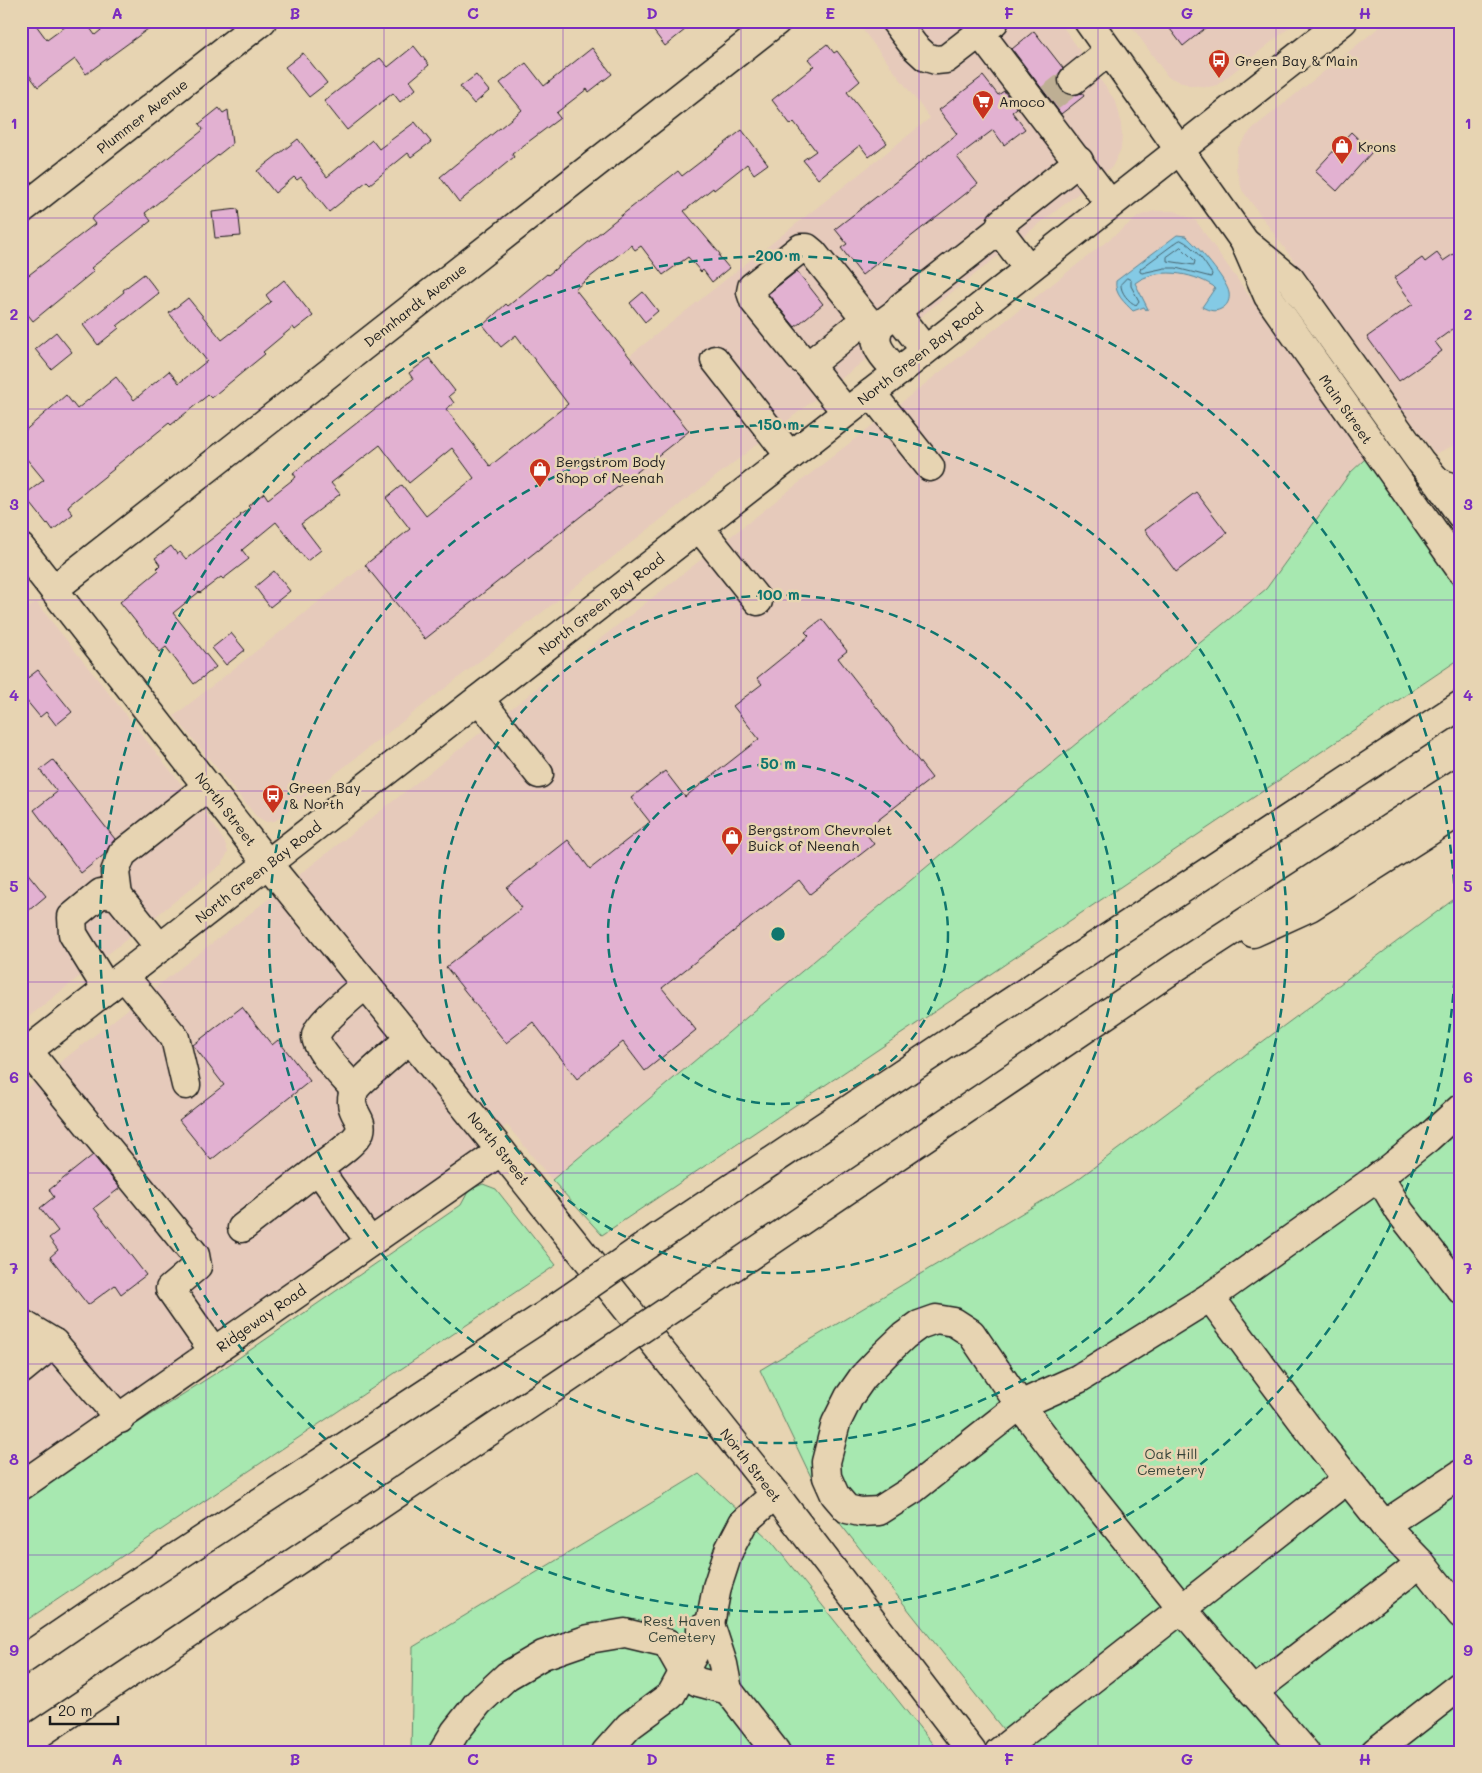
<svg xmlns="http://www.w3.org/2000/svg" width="1482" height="1773" viewBox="0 0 1482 1773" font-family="Mali,sans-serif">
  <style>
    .built { fill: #e6cabb }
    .green { fill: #a7e8b0; stroke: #628266 }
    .water { fill: #84cae5; stroke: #5a8495 }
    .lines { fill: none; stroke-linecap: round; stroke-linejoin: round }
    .shore { stroke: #46626c; stroke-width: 1 }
    .building { fill: #e2b1d1; stroke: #1c1c1c }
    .minor-tunnel { stroke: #beaf94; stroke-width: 28; stroke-dasharray: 28 14; stroke-linecap: butt }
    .minor-casing { stroke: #1c1c1c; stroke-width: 31 }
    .major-casing { stroke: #1c1c1c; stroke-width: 31 }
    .highway-casing { stroke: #1c1c1c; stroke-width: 31 }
    .minor { stroke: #e7d4b2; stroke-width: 28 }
    .major { stroke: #e7d4b2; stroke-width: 28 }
    .highway { stroke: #e7d4b2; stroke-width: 28 }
    .highway-bridge-casing { stroke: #1c1c1c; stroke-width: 31; stroke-linecap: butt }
    .highway-bridge { stroke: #e7d4b2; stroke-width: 28 }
    .grid { fill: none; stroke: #7b2cbf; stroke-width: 1; stroke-opacity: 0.55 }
    .ring { fill: none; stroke: #0f766e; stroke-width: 2.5; stroke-dasharray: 9 6 }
    .labels { text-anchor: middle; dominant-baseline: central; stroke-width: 5; stroke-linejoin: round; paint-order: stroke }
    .poi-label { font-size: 14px; fill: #1c1c1c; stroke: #e7d4b2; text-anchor: start }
    .street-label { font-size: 14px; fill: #1c1c1c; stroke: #e7d4b2 }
    .park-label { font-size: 14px; fill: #38453a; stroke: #e7d4b2 }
    .centre { fill: #0f766e; stroke: #e7d4b2; stroke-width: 2.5 }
    .ring-label { font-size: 15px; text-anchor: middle; font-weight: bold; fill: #0f766e; stroke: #e7d4b2; stroke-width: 5; stroke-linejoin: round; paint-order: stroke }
    .neatline { fill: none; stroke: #7b2cbf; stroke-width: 2 }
    .grid-label { font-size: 16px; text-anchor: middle; font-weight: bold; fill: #7b2cbf }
  </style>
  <rect width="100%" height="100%" fill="#e7d4b2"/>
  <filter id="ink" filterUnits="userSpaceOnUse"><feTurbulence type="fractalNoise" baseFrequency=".02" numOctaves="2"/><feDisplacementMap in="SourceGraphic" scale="10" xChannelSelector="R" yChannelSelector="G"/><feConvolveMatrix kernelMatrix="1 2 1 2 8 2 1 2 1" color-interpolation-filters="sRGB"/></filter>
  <g filter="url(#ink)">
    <g class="built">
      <path d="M856,21H1059L1116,102L1120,117L1122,135L1121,149L1112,167L275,821L266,822L256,816L174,716L930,118Z"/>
      <path d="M1128,21H1298L1217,85L1209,87L1189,85L1168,77Z"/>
      <path d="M1387,21H1461V442L1435,454L1242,190L1236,168L1237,149L1252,129Z"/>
      <path d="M1154,211H1175L1196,221L1365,459L1350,473L1266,589L990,814L552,1180L507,1125L459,1164L21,1471V1093L1139,216Z"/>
      <path d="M36,602L214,825L226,845L228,852L222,864L22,1022L21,614Z"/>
    </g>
    <g class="green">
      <path d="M1365,459L1461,593V658L602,1235L552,1180L990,814L1266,589L1350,473Z"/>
      <path d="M1461,894V1752H1021L823,1502L760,1370L1074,1182Z"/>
      <path d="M483,1184L496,1189L556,1265L21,1624V1498L227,1366L461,1205L469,1190Z"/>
      <path d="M699,1474L772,1542L939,1752H411L413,1647Z"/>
    </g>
    <path class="water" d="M1177,235L1186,236C1197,246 1227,280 1229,293C1230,299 1228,304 1224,307C1216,313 1210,311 1202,307L1215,288L1213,286C1191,272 1157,267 1135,283L1148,309L1146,310L1144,307L1133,311C1125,303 1114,294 1116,281Z"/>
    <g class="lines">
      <g class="shore">
        <path d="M1181,240C1193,245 1205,263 1212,274L1211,277L1176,268H1165L1142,273L1140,272V269L1178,241Z"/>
        <path d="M1181,247L1195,261L1194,265L1167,261V257Z"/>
        <path d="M1127,278L1131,280V286L1139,301L1136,305C1129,302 1120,292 1121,284Z"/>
      </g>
    </g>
    <g class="building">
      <path d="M21,21H33L47,40L73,21H85L95,35L112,21H159L86,74L75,59L38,87L21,64Z"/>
      <path d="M646,21H696L665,46Z"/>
      <path d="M1164,21H1214L1183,46Z"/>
      <path d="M1034,31L1063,68L1058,75V82L1061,89L1068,95H1075L1082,93L1084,96L1061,114L1012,49Z"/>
      <path d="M827,44L834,53L837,51L860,81L847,92L887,143L869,157L860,145L818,179L803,160L816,151L794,122L791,125L772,100L812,68L811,67L814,66L808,59Z"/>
      <path d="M414,46L429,65L410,81L416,89L400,102L393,93L347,130L324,101L380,58L388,67Z"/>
      <path d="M592,48L612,74L589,92L587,89L556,113L560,118L512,154L514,157L459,202L440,177L522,110L500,83L526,63L544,86Z"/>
      <path d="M303,53L327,83L309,97L285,67Z"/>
      <path d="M476,75L489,91L474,104L460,87Z"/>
      <path d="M983,76L998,95L1004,91L1017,108L1012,112L1025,129L1004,145L993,130L957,157L978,184L862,275L841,248L847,244L835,229L957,134L939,110Z"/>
      <path d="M219,108L223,113L228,110L232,144L145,213L151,221L91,268L94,271L33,321L21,306V281L95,224L91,219L98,213L202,131L203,129L199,124Z"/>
      <path d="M415,122L431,142L411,157L408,153L370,184L367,181L329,212L301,177L297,180L294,177L275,193L257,171L298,139L327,177L372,140L379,149Z"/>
      <path d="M742,130L768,164L754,174L747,164L714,190L713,188L684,211L720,254L719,256L729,268L712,282L703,270L701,272L688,257L663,275L641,246L635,250L631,245L575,289L689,431L425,639L365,565L410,529L386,498L402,485L426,516L474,478L452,448L409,483L380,445L331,483L340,494L301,524L321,550L307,561L276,522L242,550L249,559L223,579L221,577L200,593L199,592L173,613L216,667L194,684L166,647L160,652L120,602L159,570L157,568L160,565L155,558L171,546L177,554L180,552L186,559L241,516L240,515L250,508L248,506L264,493L268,499L296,477L293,473L413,379L409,373L429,358L455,391L449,396L454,403L446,409L490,466L568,404L516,335L501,347L483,325L506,304L508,306L547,274L548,275L613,222L678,171L682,176Z"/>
      <path d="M1351,132L1372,152L1337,191L1315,171Z"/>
      <path d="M238,209L241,236L215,238L212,212Z"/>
      <path d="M1461,249V323L1435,342L1442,351L1399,381L1367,337L1413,304L1394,278L1422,258L1425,262L1437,253L1443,261Z"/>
      <path d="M797,271L823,304L795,327L768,294Z"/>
      <path d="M144,274L159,293L117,326L119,328L98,345L83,325L124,292L123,290Z"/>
      <path d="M284,280L313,316L295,330L293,327L263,352L265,354L211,398L208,395L171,425L169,423L113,468L114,469L69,505L68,508L73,514L53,530L48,523L47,524L24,495L44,480L21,452V434L66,395L77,409L116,377L134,400L169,371L179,383L207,361L169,313L188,298L222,340L271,302L266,295Z"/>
      <path d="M643,292L658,311L645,322L630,303Z"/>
      <path d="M56,332L72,352L51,369L35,349Z"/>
      <path d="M1196,492L1227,533L1176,572L1145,530Z"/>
      <path d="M274,571L290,591L270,607L255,587Z"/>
      <path d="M822,619L847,651L838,658L932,778L864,831L874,844L810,894L799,880L662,988L696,1030L645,1071L623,1042L577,1079L533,1022L506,1043L446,967L522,908L507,888L568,840L590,869L650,822L631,798L665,771L685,797L759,739L733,706L762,684L757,678L809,636L805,632Z"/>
      <path d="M231,633L245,650L226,665L212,648Z"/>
      <path d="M38,670L72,712L56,725L46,712L40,717L21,694V683Z"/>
      <path d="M53,760L115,839L108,848L105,854L81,873L34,810L57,792L40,770Z"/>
      <path d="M21,865L46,896L21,917Z"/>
      <path d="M242,1007L272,1045L278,1040L310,1081L211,1160L179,1120L224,1085L193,1045Z"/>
      <path d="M93,1155L120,1188L94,1208L146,1275L121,1294L115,1285L88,1305L50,1257L58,1250L49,1238L58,1231L40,1208L54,1197L49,1190Z"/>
    </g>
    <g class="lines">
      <path class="minor-tunnel" d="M1050,98L1073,80"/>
      <g class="minor-casing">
        <g id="minor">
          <path d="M895,21L914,46L926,57L936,60L946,59L994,22"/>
          <path d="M980,33L1110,204"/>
          <path d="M1073,80L1109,51"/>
          <path d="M21,210L262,21"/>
          <path d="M1028,268L999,230L1001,223L1079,161"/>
          <path d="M866,319L814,361L807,363L800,358L754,301L751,292L752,287L801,248H807L813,253L866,319L871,322L880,325L899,311"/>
          <path d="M880,325C869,346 885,357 898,372"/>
          <path d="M925,350L904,323L899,311L901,307L999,230"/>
          <path d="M715,360L790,456"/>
          <path d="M807,363L846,412"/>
          <path d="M871,393L930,467"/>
          <path d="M699,527L758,601"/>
          <path d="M21,548L268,864L501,1151L775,1494L972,1752"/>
          <path d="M54,589L777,21"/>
          <path d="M479,699L539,774"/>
          <path d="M118,896L115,872L122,854L208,786"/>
          <path d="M124,976L175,1038L186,1085"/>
          <path d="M107,989L73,934L72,917L101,893L118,896L160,948"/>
          <path d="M28,1051L195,1255L197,1266L170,1289L214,1352"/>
          <path d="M354,1089C345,1078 316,1050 316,1036C316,1025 356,993 366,984"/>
          <path d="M1379,1176L1400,1212L1461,1290"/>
          <path d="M242,1228L318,1169"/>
          <path d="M370,1242L318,1169C327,1162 358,1141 360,1131C364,1117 346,1112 354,1091C357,1083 401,1047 410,1038"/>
          <path d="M1210,1297L1322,1447L1384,1525L1421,1563L1461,1614"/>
          <path d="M21,1323L54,1343L120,1419"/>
          <path d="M21,1370L54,1343"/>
          <path d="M21,1486L501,1151"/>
          <path d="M1384,1525L1461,1474"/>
          <path d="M701,1629L710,1624L723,1664L728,1690"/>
          <path d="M1253,1692L1421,1563"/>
          <path d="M443,1752L455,1732L478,1703L507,1676L543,1655L589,1639L625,1633L667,1643L684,1673L698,1682L728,1690L776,1752"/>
          <path d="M606,1752L629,1726L671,1695L710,1624L717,1587L729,1550L743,1523L775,1494"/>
          <path d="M999,1752L1347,1479"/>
          <path d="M1305,1752L1182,1609L1051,1446L1020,1405L971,1333L954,1322L936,1319L919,1325L904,1336L884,1355L863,1377L849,1397L836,1423L826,1462L827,1477L835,1495L847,1509L860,1512L879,1511L912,1490L1020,1405L1078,1379L1210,1297L1388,1170L1428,1138L1461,1108"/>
          <path d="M1375,1752L1461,1685"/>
        </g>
      </g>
      <g class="major-casing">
        <g id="major">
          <path d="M1088,21L1244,241L1268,296L1461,570"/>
          <path d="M1247,244L1290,279L1420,461L1437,481L1461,515"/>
          <path d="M21,1056L898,372L1343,21"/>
        </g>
      </g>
      <g class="highway-casing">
        <g id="highway">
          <path d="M1437,481L1461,492"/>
          <path d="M1253,933L1310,907L1461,811"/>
          <path d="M657,1238L956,1038L1461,705"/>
          <path d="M699,1290L1176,967L1461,782"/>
          <path d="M21,1661L100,1607L541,1318"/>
          <path d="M21,1746L582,1369"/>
        </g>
      </g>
      <use href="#minor" class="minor"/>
      <use href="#major" class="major"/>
      <use href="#highway" class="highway"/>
      <g class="highway-bridge-casing">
        <g id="highway-bridge">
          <path d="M541,1318L657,1238"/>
          <path d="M582,1369L699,1290"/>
        </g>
      </g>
      <use href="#highway-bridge" class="highway-bridge"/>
    </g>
  </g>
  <path class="grid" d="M206,21V1752M384,21V1752M563,21V1752M741,21V1752M919,21V1752M1098,21V1752M1276,21V1752M21,218H1461M21,409H1461M21,600H1461M21,791H1461M21,982H1461M21,1173H1461M21,1364H1461M21,1555H1461"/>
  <g class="ring">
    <circle cx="778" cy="934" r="170"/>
    <circle cx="778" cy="934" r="339"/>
    <circle cx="778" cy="934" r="509"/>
    <circle cx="778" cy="934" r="678"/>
  </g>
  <defs>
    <g id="bus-pin" transform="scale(1.125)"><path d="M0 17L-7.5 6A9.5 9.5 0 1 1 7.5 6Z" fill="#c8321e" stroke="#e7d4b2"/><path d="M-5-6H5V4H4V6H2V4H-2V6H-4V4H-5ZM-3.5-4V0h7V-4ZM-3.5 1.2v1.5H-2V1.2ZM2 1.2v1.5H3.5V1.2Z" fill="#fff"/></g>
    <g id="supermarket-pin" transform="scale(1.125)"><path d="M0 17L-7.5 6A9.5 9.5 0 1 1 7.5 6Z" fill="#c8321e" stroke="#e7d4b2"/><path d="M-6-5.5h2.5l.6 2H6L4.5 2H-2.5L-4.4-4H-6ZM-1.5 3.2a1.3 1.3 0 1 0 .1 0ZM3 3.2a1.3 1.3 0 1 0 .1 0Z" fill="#fff"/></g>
    <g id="shop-pin" transform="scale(1.125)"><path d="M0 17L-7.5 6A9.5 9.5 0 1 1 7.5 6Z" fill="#c8321e" stroke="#e7d4b2"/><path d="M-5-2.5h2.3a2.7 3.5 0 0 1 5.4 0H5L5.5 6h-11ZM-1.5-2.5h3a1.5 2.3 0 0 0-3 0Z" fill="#fff"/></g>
  </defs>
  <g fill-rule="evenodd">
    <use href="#bus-pin" x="1219" y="60"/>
    <use href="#supermarket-pin" x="983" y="101"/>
    <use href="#shop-pin" x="1342" y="146"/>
    <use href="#shop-pin" x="540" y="469"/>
    <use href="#bus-pin" x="273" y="795"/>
    <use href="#shop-pin" x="732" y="837"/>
  </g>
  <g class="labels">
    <g class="poi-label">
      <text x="1235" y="60">Green Bay &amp; Main</text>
      <text x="999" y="101">Amoco</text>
      <text x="1358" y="146">Krons</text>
      <text x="556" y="461">Bergstrom Body<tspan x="556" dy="16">Shop of Neenah</tspan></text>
      <text x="289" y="787">Green Bay<tspan x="289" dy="16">&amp; North</tspan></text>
      <text x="748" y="829">Bergstrom Chevrolet<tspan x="748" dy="16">Buick of Neenah</tspan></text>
    </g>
    <g class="street-label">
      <text transform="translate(142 116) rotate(-38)">Plummer Avenue</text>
      <text transform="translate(415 305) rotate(-38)">Dennhardt Avenue</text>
      <text transform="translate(920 354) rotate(-38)">North Green Bay Road</text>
      <text transform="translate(1346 409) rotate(55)">Main Street</text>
      <text transform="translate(601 604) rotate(-38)">North Green Bay Road</text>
      <text transform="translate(226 809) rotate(52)">North Street</text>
      <text transform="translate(258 872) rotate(-38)">North Green Bay Road</text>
      <text transform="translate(499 1148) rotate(51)">North Street</text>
      <text transform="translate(261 1318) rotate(-35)">Ridgeway Road</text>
      <text transform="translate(751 1465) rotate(52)">North Street</text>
    </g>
    <g class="park-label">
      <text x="1171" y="1453">Oak Hill<tspan x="1171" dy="16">Cemetery</tspan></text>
      <text x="682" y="1620">Rest Haven<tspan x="682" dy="16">Cemetery</tspan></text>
    </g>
  </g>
  <circle cx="778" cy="934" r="8" class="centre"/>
  <g class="ring-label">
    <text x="778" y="261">200 m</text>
    <text x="778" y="430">150 m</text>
    <text x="778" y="600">100 m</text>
    <text x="778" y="769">50 m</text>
  </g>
  <rect width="1482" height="1773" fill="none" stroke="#e7d4b2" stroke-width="55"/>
  <path d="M50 1716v8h68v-8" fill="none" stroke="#1c1c1c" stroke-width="2.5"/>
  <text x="58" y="1716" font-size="15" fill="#1c1c1c" stroke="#e7d4b2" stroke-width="4" paint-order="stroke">20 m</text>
  <rect x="28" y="28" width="1426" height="1718" class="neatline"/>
  <g class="grid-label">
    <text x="117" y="19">A</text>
    <text x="295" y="19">B</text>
    <text x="473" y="19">C</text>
    <text x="652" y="19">D</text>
    <text x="830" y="19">E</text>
    <text x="1009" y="19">F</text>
    <text x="1187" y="19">G</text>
    <text x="1365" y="19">H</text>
    <text x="14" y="129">1</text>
    <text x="1468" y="129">1</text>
    <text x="14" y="320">2</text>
    <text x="1468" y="320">2</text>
    <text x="14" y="510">3</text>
    <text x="1468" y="510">3</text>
    <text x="14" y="701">4</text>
    <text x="1468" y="701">4</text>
    <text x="14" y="892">5</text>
    <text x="1468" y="892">5</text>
    <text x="14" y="1083">6</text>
    <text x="1468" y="1083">6</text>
    <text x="14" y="1274">7</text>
    <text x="1468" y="1274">7</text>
    <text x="14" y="1465">8</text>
    <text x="1468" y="1465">8</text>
    <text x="14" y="1656">9</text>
    <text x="1468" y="1656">9</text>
    <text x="117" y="1765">A</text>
    <text x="295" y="1765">B</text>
    <text x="473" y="1765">C</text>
    <text x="652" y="1765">D</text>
    <text x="830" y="1765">E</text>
    <text x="1009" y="1765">F</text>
    <text x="1187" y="1765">G</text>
    <text x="1365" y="1765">H</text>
  </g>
</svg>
